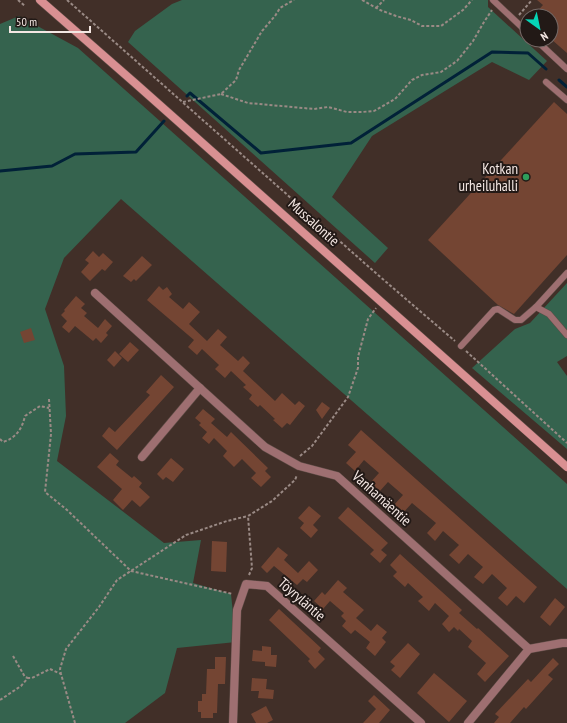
<svg xmlns="http://www.w3.org/2000/svg" width="567" height="723" viewBox="0 0 567 723" font-family="'PT Sans Narrow',sans-serif">
  <style>
    .green { fill: #35634e }
    .lines { fill: none; stroke-linecap: round; stroke-linejoin: round }
    .stream { stroke: #012138; stroke-width: 3 }
    .building { fill: #744533 }
    .lane-casing { stroke: #5e4c46; stroke-width: 7 }
    .street-casing { stroke: #5e4c46; stroke-width: 9 }
    .secondary-casing { stroke: #5e4c46; stroke-width: 9 }
    .path { stroke: #9a8a85; stroke-width: 2; stroke-dasharray: 3 2; stroke-linecap: butt }
    .lane { stroke: #9e6f71; stroke-width: 6 }
    .street { stroke: #9e6f71; stroke-width: 8 }
    .secondary { stroke: #d99092; stroke-width: 8 }
    .leisure-dot { fill: #2e9e5b; stroke: #221916; stroke-width: 1.5 }
    .labels { text-anchor: middle; dominant-baseline: central; stroke-width: 4; stroke-linejoin: round; paint-order: stroke }
    .poi-label { font-size: 15px; fill: #f4e7e3; stroke: #221916; text-anchor: end }
    .street-label { font-size: 15px; fill: #f4e7e3; stroke: #221916 }
  </style>
  <rect width="100%" height="100%" fill="#412f28"/>
  <g class="green">
    <path d="M182,0H488V7L547,61L529,80L492,62L372,136L332,197L388,248L375,263L128,42L135,31L172,4Z"/>
    <path d="M19,16L78,48L567,484V589L121,199L64,258L45,309L64,366L66,416L57,461L164,543L201,540L193,583L231,594L236,642L177,648L165,693L125,723H0V24Z"/>
    <path d="M567,283V356L557,362L567,376V449L472,368L515,329L530,323Z"/>
  </g>
  <g class="lines">
    <g class="stream">
      <path d="M559,80L567,87"/>
      <path d="M187,96L190,93L261,153L351,143L492,52L528,53L546,69"/>
      <path d="M0,171L52,166L75,154L136,152L164,121"/>
    </g>
  </g>
  <g class="building">
    <path d="M537,0H567V53L551,39V16H533L543,5Z"/>
    <path d="M554,102L567,114V255L514,314L498,305L428,240Z"/>
    <path d="M93,251L99,257L103,253L113,262L105,271L102,269L90,281L81,272L89,263L85,260Z"/>
    <path d="M142,256L152,265L136,281L134,279L131,282L123,276Z"/>
    <path d="M159,286L163,290L167,287L172,294L169,297L183,309L189,302L200,312L189,324L207,341L218,329L227,337L220,345L238,361L243,356L250,363L243,371L275,401L282,393L295,405L299,401L305,406L290,425L287,423L282,428L273,420L275,419L260,405L258,407L249,399L252,395L243,387L246,385L231,371L225,378L215,369L219,365L202,349L197,355L188,347L194,340L147,300Z"/>
    <path d="M76,296L85,304L81,308L87,313L84,316L98,328L105,319L112,326L106,333L108,335L101,343L96,338L93,341L75,326L69,333L62,327L67,321L61,315L65,311L64,310Z"/>
    <path d="M31,328L35,340L24,343L20,332Z"/>
    <path d="M130,342L139,350L128,362L119,354Z"/>
    <path d="M115,351L122,358L114,367L107,360Z"/>
    <path d="M161,375L174,387L117,450L102,436L109,427L115,432L150,395L146,392Z"/>
    <path d="M322,402L330,408L322,419L316,410Z"/>
    <path d="M203,409L215,419L211,423L227,437L231,432L268,468L265,471L271,477L261,487L251,478L256,473L242,459L234,467L223,456L227,451L214,438L209,444L202,438L207,432L199,425L201,423L195,418Z"/>
    <path d="M361,430L537,587L524,603L516,596L507,606L498,598L507,588L492,574L483,584L474,577L483,567L468,554L459,564L449,555L459,545L443,531L435,541L427,533L436,523L412,503L403,513L394,505L403,495L388,482L379,492L369,484L379,473L364,460L355,471L346,463L356,452L348,445Z"/>
    <path d="M110,453L119,461L116,465L132,478L134,476L142,483L139,487L150,497L140,507L132,500L123,510L113,500L122,489L97,467Z"/>
    <path d="M171,458L184,469L173,482L166,477L163,480L157,474Z"/>
    <path d="M309,506L321,516L313,525L318,530L311,538L300,528L304,523L298,518Z"/>
    <path d="M348,507L388,543L381,550L387,555L380,563L370,554L374,550L338,518Z"/>
    <path d="M212,541L227,542L226,572L211,571Z"/>
    <path d="M278,547L288,555L284,560L298,573L309,561L318,570L307,582L303,579L297,585L274,566L267,573L261,567Z"/>
    <path d="M400,554L462,610L459,613L477,629L478,628L509,656L485,682L477,674L486,663L468,647L472,641L459,629L458,631L454,627L449,632L442,624L449,616L435,603L429,611L418,601L423,597L408,583L405,587L393,576L397,572L390,565Z"/>
    <path d="M338,580L347,588L343,592L364,610L356,618L371,631L377,624L387,632L382,638L386,642L375,656L366,648L370,642L355,630L351,634L342,626L346,621L341,616L344,613L330,601L323,609L314,601L322,592L325,595Z"/>
    <path d="M555,598L565,607L550,626L540,617Z"/>
    <path d="M279,609L321,648L318,652L325,659L315,669L308,661L310,659L269,620Z"/>
    <path d="M408,643L420,654L400,678L391,670L395,666L390,662Z"/>
    <path d="M262,646L271,647V655H277L276,667L265,666V662L252,661L253,650L262,651Z"/>
    <path d="M215,657H226L225,684H218L217,713H213V718H201V712H198V701H202V694H206L207,669H215Z"/>
    <path d="M553,658L559,664L548,675L553,679L526,709L524,707L510,723H494L499,717L495,714L528,679L531,682Z"/>
    <path d="M434,673L467,701L449,722L417,693Z"/>
    <path d="M252,678L267,679L266,689L274,690L273,699L258,698L259,691H251Z"/>
    <path d="M374,695L390,710L379,723H363L376,709L368,701Z"/>
    <path d="M266,706L273,720L267,723H256L251,714Z"/>
  </g>
  <g class="lines">
    <g class="lane-casing">
      <g id="lane">
        <path d="M493,0L527,32"/>
        <path d="M536,40L567,69"/>
        <path d="M546,82L567,100"/>
        <path d="M536,307L567,273"/>
        <path d="M461,346L494,310L498,309L515,320H521L536,307L549,314L567,335"/>
      </g>
    </g>
    <g class="street-casing">
      <g id="street">
        <path d="M95,293L265,447L299,466L337,476L529,649"/>
        <path d="M142,457L200,388"/>
        <path d="M233,723L237,610L246,584L267,586L421,723"/>
        <path d="M468,723L529,649L562,643H567"/>
      </g>
    </g>
    <g class="secondary-casing">
      <path id="secondary" d="M40,0L136,84L567,467"/>
    </g>
    <g class="path">
      <path d="M18,0L25,6"/>
      <path d="M67,0L378,275L455,341"/>
      <path d="M362,0L380,10L396,16L411,20L422,26H441L463,10L472,0"/>
      <path d="M376,8L384,0"/>
      <path d="M519,15L532,0"/>
      <path d="M221,94L248,103L314,109L328,107L347,112H362L374,111L395,99L412,80L422,75L441,72L457,61L473,41L484,22L492,10"/>
      <path d="M183,102L221,94L236,80L239,70L262,31L275,16L280,8L294,0"/>
      <path d="M466,351L567,443"/>
      <path d="M49,399L51,434L45,492L67,510L131,571L233,594"/>
      <path d="M0,439L3,442C16,438 22,429 25,416L40,406L49,408"/>
      <path d="M300,456L312,446L348,397L358,368V357L368,319L376,308"/>
      <path d="M249,575L252,568L248,516L272,501L295,480L297,475"/>
      <path d="M13,656L25,677L28,678"/>
      <path d="M0,700L21,686L28,678H32L50,669L61,674"/>
      <path d="M75,723L61,674L60,669L66,649L99,607L117,580L186,535L227,521L248,516"/>
    </g>
    <use href="#lane" class="lane"/>
    <use href="#street" class="street"/>
    <use href="#secondary" class="secondary"/>
  </g>
  <circle class="leisure-dot" cx="526" cy="177" r="4"/>
  <g class="labels">
    <g class="poi-label">
      <text x="518" y="168">Kotkan<tspan x="518" dy="17">urheiluhalli</tspan></text>
    </g>
    <g class="street-label">
      <text transform="translate(314 222) rotate(42)">Mussalontie</text>
      <text transform="translate(382 498) rotate(42)">Vanhamäentie</text>
      <text transform="translate(302 599) rotate(41)">Töyryläntie</text>
    </g>
  </g>
  <g transform="translate(539 28) rotate(147)"><circle r="19" fill="#221916" stroke="#766b68"/>
  <path d="M0-3L7 15L0 10L-7 15Z" fill="#05d5b6"/>
  <text y="-6" font-size="11" font-weight="bold" text-anchor="middle" fill="#f4e7e3">N</text>
  </g>
  <path d="M10 26v6h80v-6" fill="none" stroke="#f4e7e3" stroke-width="2"/>
  <text x="16" y="26" font-size="12" fill="#f4e7e3" stroke="#221916" stroke-width="3" paint-order="stroke">50 m</text>
</svg>
